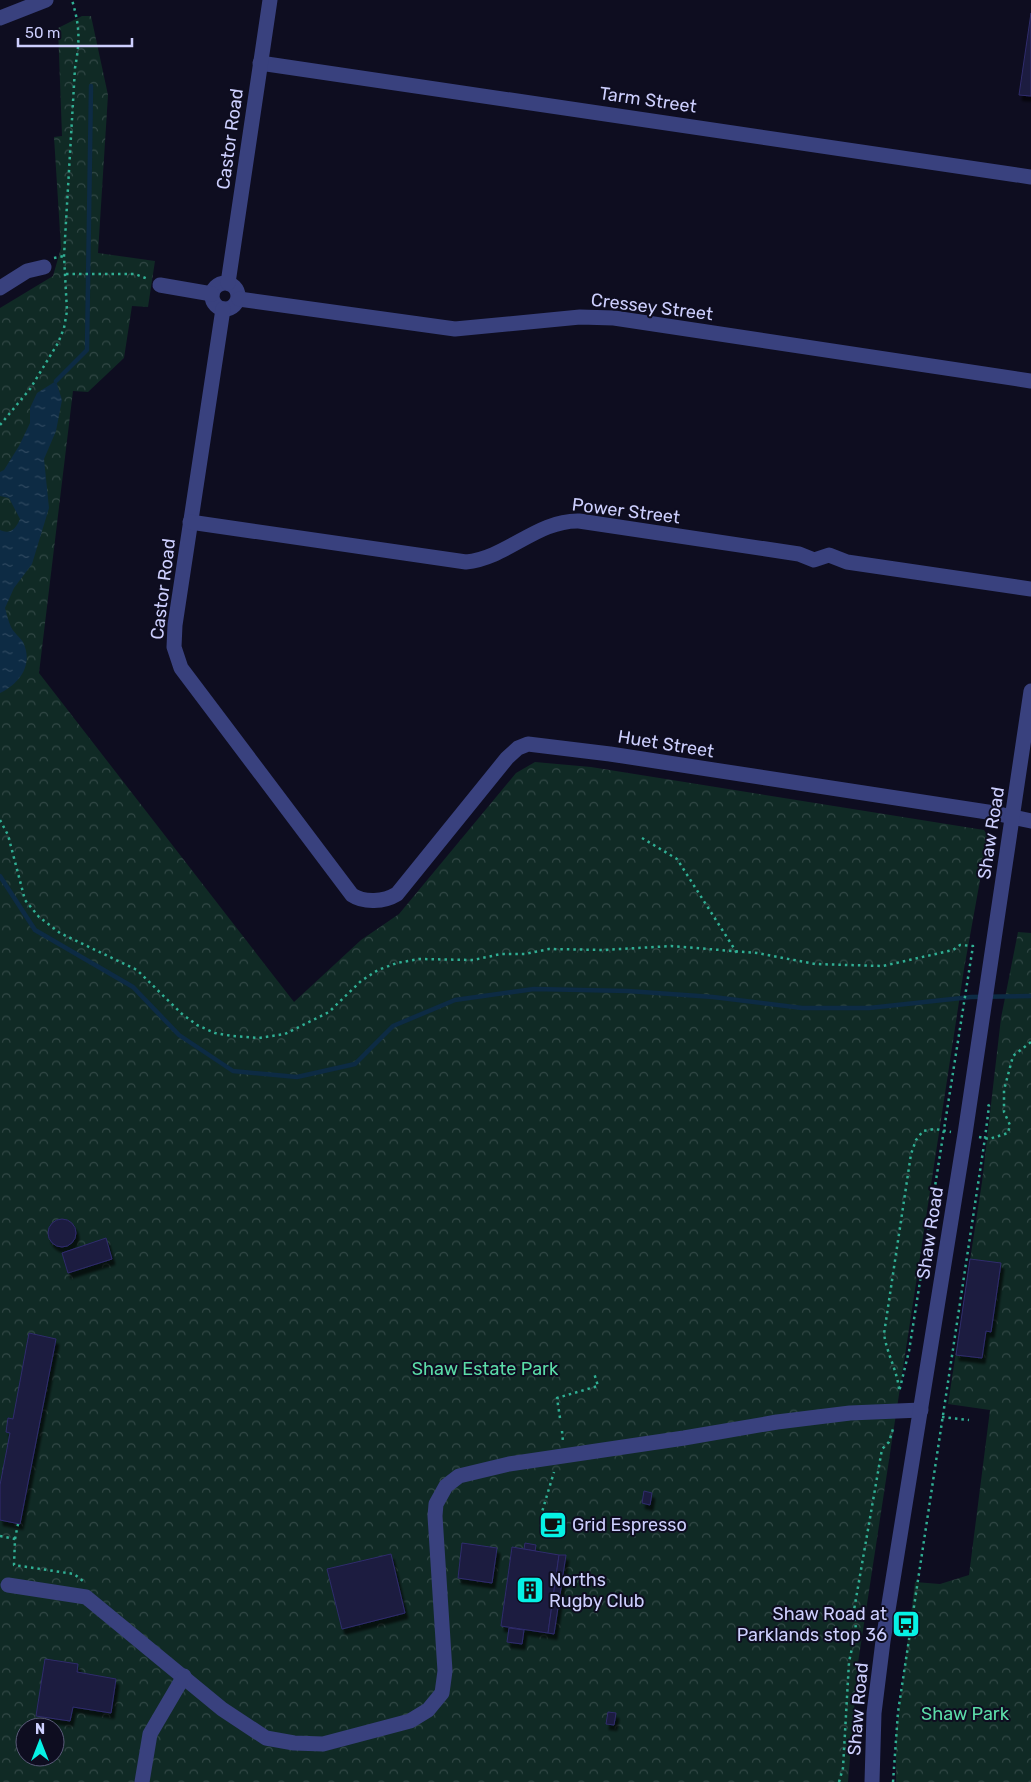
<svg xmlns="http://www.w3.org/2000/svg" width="1031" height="1782" viewBox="0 0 1031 1782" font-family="Rubik,sans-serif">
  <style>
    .park { fill: url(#park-crowns); fill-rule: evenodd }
    .water { fill: url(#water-ripples) }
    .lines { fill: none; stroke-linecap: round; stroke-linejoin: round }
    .stream { stroke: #0d2b44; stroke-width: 4.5 }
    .building { fill: #1c1a40; stroke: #2f2c6c; filter: url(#shadow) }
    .path { stroke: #30af94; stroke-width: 2.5; stroke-dasharray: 2.5 4; stroke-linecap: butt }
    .minor { stroke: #39417e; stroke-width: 15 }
    .labels { text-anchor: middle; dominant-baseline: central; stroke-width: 4; stroke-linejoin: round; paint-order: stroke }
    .street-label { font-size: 18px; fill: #cdcffe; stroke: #0e0d20 }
    .park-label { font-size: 18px; fill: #5bdca8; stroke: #0e0d20 }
    .poi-label { font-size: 18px; fill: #cdcffe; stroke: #0e0d20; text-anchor: start }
  </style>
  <defs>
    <pattern id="park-crowns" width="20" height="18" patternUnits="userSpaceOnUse" patternTransform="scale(1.25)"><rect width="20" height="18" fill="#102a25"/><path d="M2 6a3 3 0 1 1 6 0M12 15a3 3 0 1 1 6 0" fill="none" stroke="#324846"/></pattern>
    <pattern id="water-ripples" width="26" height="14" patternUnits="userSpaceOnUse" patternTransform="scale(1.25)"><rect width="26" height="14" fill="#0d2b44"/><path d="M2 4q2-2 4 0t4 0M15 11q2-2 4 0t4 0" fill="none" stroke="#2f4960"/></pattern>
    <filter id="shadow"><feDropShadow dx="3" dy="5.5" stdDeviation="1" flood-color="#0009"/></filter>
  </defs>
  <rect width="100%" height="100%" fill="#0e0d20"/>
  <g class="park">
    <path d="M82,16H91L108,95L98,253L155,261L148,307L132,306L124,358L88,392L73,391L39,673L294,1002L361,940L399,914L516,773L535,762L591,767L984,830L988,836L964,969L858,1663L848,1782H0V308L53,276L61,248L54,137L62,136L58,28ZM25,1727H55V1757H25Z"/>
    <path d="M1018,932L1031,933V1782H896V1734L915,1582L940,1584L969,1575L990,1410L948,1404L982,1182L1001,1018Z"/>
  </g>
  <path class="water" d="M56,381L62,400L56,431L44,459L49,508L32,564L14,588L5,608C7,614 8,621 11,627C14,633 20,637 23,642C34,665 19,684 0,693V530C11,535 16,528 20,519L9,498L0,496V472L4,470L19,446L30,423V408L37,393Z"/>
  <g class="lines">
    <g class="stream">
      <path d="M56,381L87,350L91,86"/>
      <path d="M0,876L35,930L133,987L179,1035L233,1071L297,1077L355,1064L393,1026L455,1000L534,989L628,991L713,997L802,1008H869L971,997L1031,996"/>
    </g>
  </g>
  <g class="building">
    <path d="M1031,13V96L1019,95Z"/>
    <circle cx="62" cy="1233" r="14"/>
    <path d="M106,1238L112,1259L68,1273L62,1253Z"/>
    <path d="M970,1259L1001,1263L991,1332L986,1331L982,1358L956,1355Z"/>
    <path d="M29,1333L56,1339L20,1524L0,1520V1485L10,1433L6,1432L8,1418L13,1419Z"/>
    <path d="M644,1491L652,1493L650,1505L642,1503Z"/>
    <path d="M462,1543L497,1548L492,1583L458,1578Z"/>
    <path d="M525,1543L536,1545L535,1551L524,1549Z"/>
    <path d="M512,1547L559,1555L548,1633L501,1626Z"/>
    <path d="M391,1554L405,1613L342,1629L327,1569Z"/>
    <path d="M559,1555H566L554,1634L548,1633Z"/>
    <path d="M509,1628L524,1630L522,1644L507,1642Z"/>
    <path d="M45,1659L78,1664L77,1672L116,1679L111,1713L73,1707L70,1721L36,1716Z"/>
    <path d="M608,1712L616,1713L614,1725L606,1724Z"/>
  </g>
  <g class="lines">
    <g class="path">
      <path d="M54,258L64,256"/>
      <path d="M66,274H135L148,279"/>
      <path d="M0,425L30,389L58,343L64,328L67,311L64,256L75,68C80,41 80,27 72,0"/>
      <path d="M0,820L8,835L25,900L39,917L60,933L137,970L182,1014L197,1025L215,1033L232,1036L259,1038L285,1034L329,1012L361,981L378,970L397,963L419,959L473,960L501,954H525L549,949L604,950L671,946L757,953L815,964L883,966L953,950L960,945L973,946L909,1351L899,1392"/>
      <path d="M642,838L677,859L737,953"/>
      <path d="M979,1137L989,1139L1008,1133L1010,1125L1004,1112V1090L1013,1056L1031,1042"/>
      <path d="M899,1389C897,1370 887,1354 884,1334L911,1154L916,1140L923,1131L935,1129L951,1132"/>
      <path d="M942,1417L969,1420"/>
      <path d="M560,1418L557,1398L598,1386L594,1373"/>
      <path d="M562,1431L563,1442"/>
      <path d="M550,1535L542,1512L554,1472"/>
      <path d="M0,1536L15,1539L14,1565L74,1574L83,1581"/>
      <path d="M15,1539L18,1524"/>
      <path d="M839,1782L843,1768L849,1662L856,1630L854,1610L882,1449L889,1442L893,1429"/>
      <path d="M893,1782L898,1712L985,1138L989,1106L986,1101"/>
    </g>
    <g class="minor">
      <path d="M0,18L46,0"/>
      <path d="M260,63L1031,177"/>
      <circle cx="225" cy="296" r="13"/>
      <path d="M228,283L270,0"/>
      <path d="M160,285L212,294"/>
      <path d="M0,288L27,271L44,267"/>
      <path d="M239,299L455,329L580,317L614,318L1031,381"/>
      <path d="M223,309L175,625L174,647L181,668L352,895C364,903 384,902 397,894L507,758L518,748L528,744L610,754L994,813L1031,821"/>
      <path d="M190,522L466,562C507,558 537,520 579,521L799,554L814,560L829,555L847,562L1031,589"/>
      <path d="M8,1585L86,1597L222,1709L266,1738L294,1743L323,1744L410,1721L428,1710L442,1693L445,1671L435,1516L436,1504L446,1486L459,1476L509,1464L684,1438L777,1422L850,1413L921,1410"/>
      <path d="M142,1782L150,1734L184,1676"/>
      <path d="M872,1782L874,1713L883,1641L965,1134L1031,691"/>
    </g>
  </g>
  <defs>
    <g id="cafe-square" transform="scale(1.4375)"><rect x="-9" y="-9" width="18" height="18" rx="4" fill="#06f2e5" stroke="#0e0d20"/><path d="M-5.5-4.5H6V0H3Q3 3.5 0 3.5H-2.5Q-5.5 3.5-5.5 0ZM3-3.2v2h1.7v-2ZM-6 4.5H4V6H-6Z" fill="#111"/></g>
    <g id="building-square" transform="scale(1.4375)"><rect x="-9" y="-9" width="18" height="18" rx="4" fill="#06f2e5" stroke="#0e0d20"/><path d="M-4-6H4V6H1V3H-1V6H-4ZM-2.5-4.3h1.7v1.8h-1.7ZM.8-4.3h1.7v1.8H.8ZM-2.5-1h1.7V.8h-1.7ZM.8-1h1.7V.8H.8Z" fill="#111"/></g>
    <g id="bus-square" transform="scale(1.4375)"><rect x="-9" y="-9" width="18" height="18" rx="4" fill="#06f2e5" stroke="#0e0d20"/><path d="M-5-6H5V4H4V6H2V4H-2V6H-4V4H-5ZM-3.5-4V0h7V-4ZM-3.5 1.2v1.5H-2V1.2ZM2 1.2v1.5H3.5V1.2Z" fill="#111"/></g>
  </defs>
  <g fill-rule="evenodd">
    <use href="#cafe-square" x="553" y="1525"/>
    <use href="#building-square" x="530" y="1590"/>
    <use href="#bus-square" x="906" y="1624"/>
  </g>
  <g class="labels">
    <g class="street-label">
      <text transform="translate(648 100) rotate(8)">Tarm Street</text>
      <text transform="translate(230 139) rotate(-82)">Castor Road</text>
      <text transform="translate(652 307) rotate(7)">Cressey Street</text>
      <text transform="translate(626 511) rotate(7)">Power Street</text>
      <text transform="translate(163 589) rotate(-83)">Castor Road</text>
      <text transform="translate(666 744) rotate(9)">Huet Street</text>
      <text transform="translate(991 833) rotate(-81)">Shaw Road</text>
      <text transform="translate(930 1233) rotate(-81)">Shaw Road</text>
      <text transform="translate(858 1709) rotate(-85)">Shaw Road</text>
    </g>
    <g class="park-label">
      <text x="485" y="1369">Shaw Estate Park</text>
      <text x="965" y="1714">Shaw Park</text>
    </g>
    <g class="poi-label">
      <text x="572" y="1525">Grid Espresso</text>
      <text x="549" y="1580">Norths<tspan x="549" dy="21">Rugby Club</tspan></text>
      <text x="887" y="1614" text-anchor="end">Shaw Road at<tspan x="887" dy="21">Parklands stop 36</tspan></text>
    </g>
  </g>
  <g transform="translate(40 1742)"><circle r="24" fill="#0e0d20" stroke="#5a5b79"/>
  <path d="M0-4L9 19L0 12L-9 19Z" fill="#06f2e5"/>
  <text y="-8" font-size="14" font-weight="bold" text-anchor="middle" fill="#cdcffe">N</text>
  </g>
  <path d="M18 38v8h114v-8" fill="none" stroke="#cdcffe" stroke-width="2.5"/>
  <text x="25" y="38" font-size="15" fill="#cdcffe" stroke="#0e0d20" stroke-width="4" paint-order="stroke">50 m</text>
</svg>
